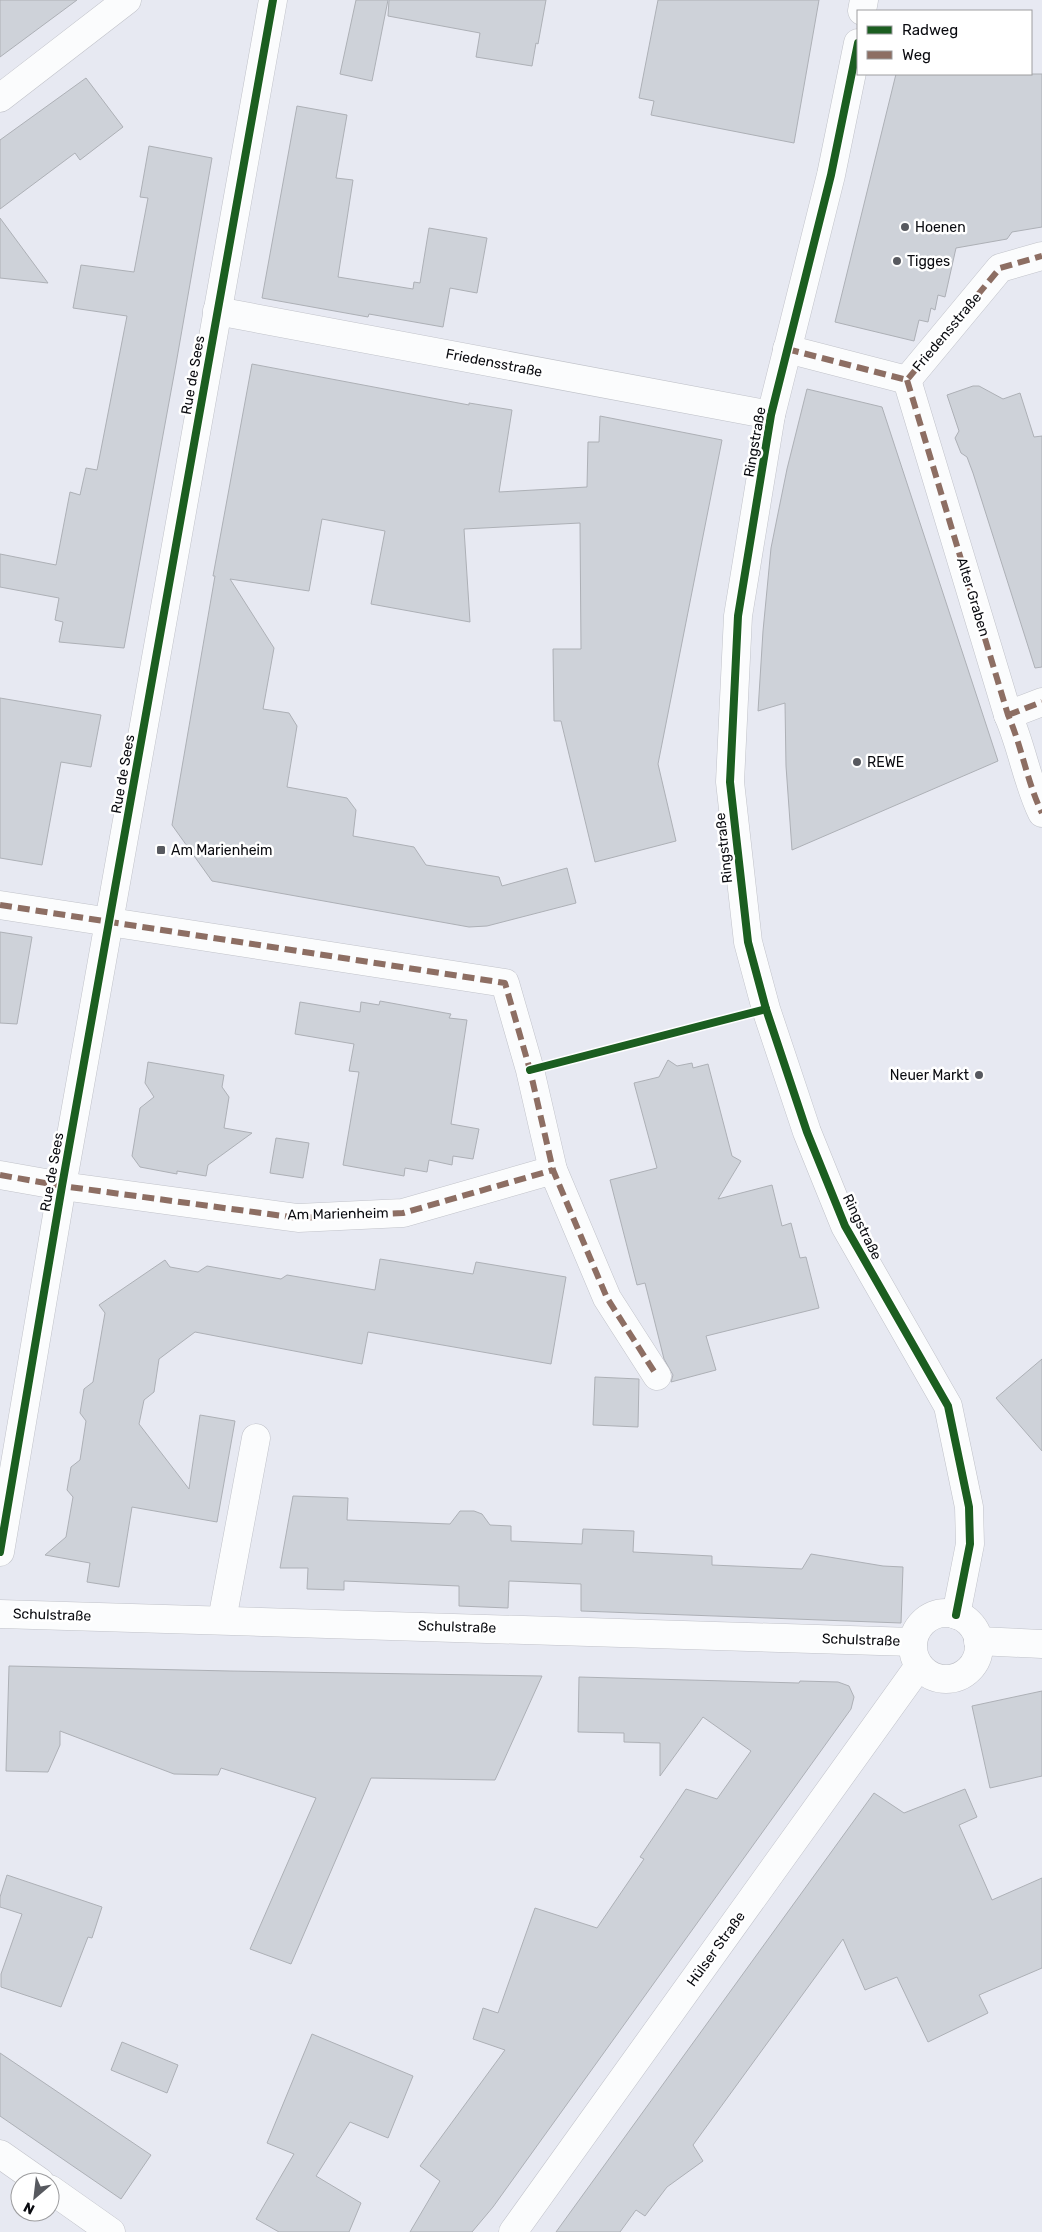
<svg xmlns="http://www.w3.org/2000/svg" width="1042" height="2232" viewBox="0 0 1042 2232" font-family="Rubik,sans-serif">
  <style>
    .building { fill: #ced2d9; stroke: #adb0b6 }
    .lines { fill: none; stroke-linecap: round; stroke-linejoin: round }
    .minor-casing { stroke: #c0c2c9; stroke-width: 29 }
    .major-casing { stroke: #c0c2c9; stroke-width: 29 }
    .minor { stroke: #fbfcfd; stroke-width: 28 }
    .major { stroke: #fbfcfd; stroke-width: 28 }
    .quiet { stroke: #8d6e63; stroke-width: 6; stroke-dasharray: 12 6; stroke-linecap: butt }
    .cycleway-casing { stroke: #fff; stroke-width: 11 }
    .cycleway { stroke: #1b5e20; stroke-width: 8 }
    .poi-dot { fill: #57595f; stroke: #fff; stroke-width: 2 }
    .labels { text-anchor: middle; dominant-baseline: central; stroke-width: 5; stroke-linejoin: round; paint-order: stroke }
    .poi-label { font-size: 14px; fill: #0a0b10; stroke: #fff; text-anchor: start }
    .street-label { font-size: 14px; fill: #0a0b10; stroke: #fff }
  </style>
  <rect width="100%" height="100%" fill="#e7e9f2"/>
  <g class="building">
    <path d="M0,0H77L0,57Z"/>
    <path d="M356,0H388L372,81L340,74Z"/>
    <path d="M389,0H546L538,44L536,43L532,66L476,57L480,33L388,16Z"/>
    <path d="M658,0H819L794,143L651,115L654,101L639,98Z"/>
    <path d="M896,74H1042V227L1012,232L1007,239L956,248L945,297L938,295L935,310L931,308L928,322L919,320L914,341L835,322Z"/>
    <path d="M86,78L123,127L80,160L75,153L0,209V140Z"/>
    <path d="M297,106L347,115L336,178L353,180L338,277L413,289L414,282L420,283L429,228L487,238L477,293L450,288L443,327L369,314L368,317L262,298Z"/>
    <path d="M149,146L212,158L176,364L124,648L59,642L63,622L55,620L59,598L0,587V554L56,565L70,492L80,495L86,468L97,470L127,316L73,308L81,265L134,272L148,198L140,197Z"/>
    <path d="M0,218L48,283L0,278Z"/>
    <path d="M252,364L469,405V403L512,410L499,492L587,487L588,442H599L600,416L722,440L658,764L676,841L595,862L561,721H554L553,649H581L580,523L464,529L470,622L371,604L385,531L322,519L309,591L230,579L274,648L263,709L289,713L297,726L287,787L347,798L356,810L353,836L414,847L426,865L499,877L502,886L567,868L576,903L487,926L469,927L212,881L172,825L215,576H213Z"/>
    <path d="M973,386H979L1003,399L1020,393L1034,437L1042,436V667L1035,668L973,473L967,457L961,453L955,438L959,431L947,395Z"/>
    <path d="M807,389L882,407L998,761L792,850L786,766L785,703L758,711L763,631L771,548L787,469Z"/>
    <path d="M0,698L101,715L91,767L61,762L42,865L0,858Z"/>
    <path d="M0,932L32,937L17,1024L0,1023Z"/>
    <path d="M380,1001L451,1014L449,1018L467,1020L451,1124L479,1129L473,1159L453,1156L452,1165L429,1160L427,1172L405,1168L404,1176L343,1165L359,1072L349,1071L354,1044L295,1034L300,1002L360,1012L361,1002L379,1005Z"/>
    <path d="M668,1060L677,1066L692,1063L693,1068L708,1064L732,1156L741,1161L718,1199L772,1185L782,1226L791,1223L800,1258L806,1257L819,1308L706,1336L716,1370L671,1382L673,1375L664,1359L645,1283L637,1285L610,1180L657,1168L634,1083L659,1077Z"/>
    <path d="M148,1062L224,1075L222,1087L229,1097L224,1128L252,1133L208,1165L206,1176L177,1171V1174L140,1167L132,1156L140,1108L154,1097L145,1083Z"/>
    <path d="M276,1138L309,1143L303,1178L270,1173Z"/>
    <path d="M380,1259L473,1274L476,1262L566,1277L551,1364L368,1332L362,1364L195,1332L159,1359L154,1392L144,1400L139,1424L189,1489L200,1415L235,1421L217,1522L132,1507L119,1587L87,1582L90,1563L45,1555L66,1537L73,1497L67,1490L71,1467L80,1460L86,1421L80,1413L84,1389L93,1382L105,1313L99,1305L165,1260L170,1267L198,1272L207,1266L281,1279L287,1275L375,1290Z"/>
    <path d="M1042,1359V1451L996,1398Z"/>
    <path d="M595,1377L639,1379L638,1427L593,1425Z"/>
    <path d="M293,1496L348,1498L347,1520L450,1524L460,1511H474L482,1514L490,1525L511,1526V1541L582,1544L583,1529L634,1531L633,1552L712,1556V1565L802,1569L811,1554L883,1566L903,1567L901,1623L581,1611V1584L509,1581L508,1608L459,1606V1586L344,1581V1590L307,1589L308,1568H280Z"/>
    <path d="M9,1666L230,1671L542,1676L495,1780L371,1778L291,1964L250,1949L316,1798L221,1768L218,1775L174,1774L60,1731V1745L48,1772L6,1771Z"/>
    <path d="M579,1677L799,1683L800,1681L838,1682L849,1686L854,1697L851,1709L493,2207L472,2232H410L440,2181L420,2166L505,2050L473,2039L483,2008L498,2013L535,1908L597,1928L644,1859L640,1857L686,1789L717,1799L751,1751L703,1717L660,1776V1743L624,1742V1733L578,1732Z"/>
    <path d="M1042,1691V1776L990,1788L972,1706Z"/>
    <path d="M965,1789L977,1817L959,1825L992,1900L1042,1878V1968L979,1995L988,2013L928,2042L897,1977L865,1990L843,1939L693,2145L703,2161L667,2187L645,2216L636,2210L620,2232H556L874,1793L904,1813Z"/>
    <path d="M7,1875L102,1907L92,1938L88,1937L61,2007L1,1987V1974L22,1914L0,1907V1897Z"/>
    <path d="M312,2034L413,2076L388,2138L350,2122L316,2176L361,2203L349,2232H279L256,2219L294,2154L267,2143Z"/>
    <path d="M122,2042L178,2065L167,2093L111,2070Z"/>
    <path d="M0,2053L151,2155L121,2199L0,2116Z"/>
  </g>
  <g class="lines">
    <g class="minor-casing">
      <g id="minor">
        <path d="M862,11L864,0"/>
        <path d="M858,43L831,175L771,415L738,616L730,782L748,942L766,1009L807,1132L845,1226L948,1406L969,1507L970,1544L956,1615"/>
        <path d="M0,98L127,0"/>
        <path d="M217,311L771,415"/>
        <path d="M787,349L907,380L1000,268L1042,256"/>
        <path d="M907,380L1008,715C1022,747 1027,782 1042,813"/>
        <path d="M1008,715L1042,702"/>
        <path d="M0,905L505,983L530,1070L553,1170L607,1298L657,1376"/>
        <path d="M0,1175L62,1186L298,1218L403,1213L553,1170"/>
        <path d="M0,1552L62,1186L273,0"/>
        <circle cx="946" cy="1646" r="33"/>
        <path d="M0,1614L913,1642"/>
        <path d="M222,1620L256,1438"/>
        <path d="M978,1641L1042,1644"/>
        <path d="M513,2232L919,1666"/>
      </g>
    </g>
    <g class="major-casing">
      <g id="major">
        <path d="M0,2154L40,2182"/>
        <path d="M50,2189L111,2232"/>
      </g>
    </g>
    <use href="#minor" class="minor"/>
    <use href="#major" class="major"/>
    <g class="quiet">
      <path d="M787,349L907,380L1000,268L1042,256"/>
      <path d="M907,380L1008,715C1022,747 1027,782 1042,813"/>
      <path d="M1008,715L1042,702"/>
      <path d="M0,905L505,983L530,1070L553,1170L607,1298L657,1376"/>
      <path d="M0,1175L62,1186L298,1218L403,1213L553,1170"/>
    </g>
    <g class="cycleway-casing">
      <g id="cycleway">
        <path d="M858,43L831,175L771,415L738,616L730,782L748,942L766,1009L807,1132L845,1226L948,1406L969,1507L970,1544L956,1615"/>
        <path d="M530,1070L766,1009"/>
        <path d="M0,1552L62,1186L273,0"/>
      </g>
    </g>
    <use href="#cycleway" class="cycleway"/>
  </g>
  <g class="poi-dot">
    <circle cx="905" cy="227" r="5"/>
    <circle cx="897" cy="261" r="5"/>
    <circle cx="857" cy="762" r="5"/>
    <rect x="156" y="845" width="10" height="10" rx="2.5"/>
    <circle cx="979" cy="1075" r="5"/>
  </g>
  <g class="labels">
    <g class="poi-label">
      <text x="915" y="227">Hoenen</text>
      <text x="907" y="261">Tigges</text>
      <text x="867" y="762">REWE</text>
      <text x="171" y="850">Am Marienheim</text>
      <text x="969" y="1075" text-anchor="end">Neuer Markt</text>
    </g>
    <g class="street-label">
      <text transform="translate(947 332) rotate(-50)">Friedensstraße</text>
      <text transform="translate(494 363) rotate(11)">Friedensstraße</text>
      <text transform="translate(193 375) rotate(-80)">Rue de Sees</text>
      <text transform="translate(755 442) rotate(-80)">Ringstraße</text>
      <text transform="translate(973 597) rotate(73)">Alter Graben</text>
      <text transform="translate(123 774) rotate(-80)">Rue de Sees</text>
      <text transform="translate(724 848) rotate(-96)">Ringstraße</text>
      <text transform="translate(52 1172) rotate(-80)">Rue de Sees</text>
      <text transform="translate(338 1214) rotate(-1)">Am Marienheim</text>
      <text transform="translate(862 1227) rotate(64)">Ringstraße</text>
      <text transform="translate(52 1615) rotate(2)">Schulstraße</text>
      <text transform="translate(457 1627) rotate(2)">Schulstraße</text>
      <text transform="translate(861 1640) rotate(2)">Schulstraße</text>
      <text transform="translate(716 1949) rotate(-54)">Hülser Straße</text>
    </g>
  </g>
  <rect x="857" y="10" width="175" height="65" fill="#ffffff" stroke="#9d9d9f"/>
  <rect x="867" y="26" width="25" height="8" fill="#1b5e20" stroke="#9d9d9f"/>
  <text x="902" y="35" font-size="15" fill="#0a0b10">Radweg</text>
  <rect x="867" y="51" width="25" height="8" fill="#8d6e63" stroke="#9d9d9f"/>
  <text x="902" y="60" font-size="15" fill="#0a0b10">Weg</text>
  <g transform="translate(35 2197) rotate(208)"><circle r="24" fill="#ffffff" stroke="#9d9d9f"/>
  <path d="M0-4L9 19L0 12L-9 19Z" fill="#57595f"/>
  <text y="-8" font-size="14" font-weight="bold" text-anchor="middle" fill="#0a0b10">N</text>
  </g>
</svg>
